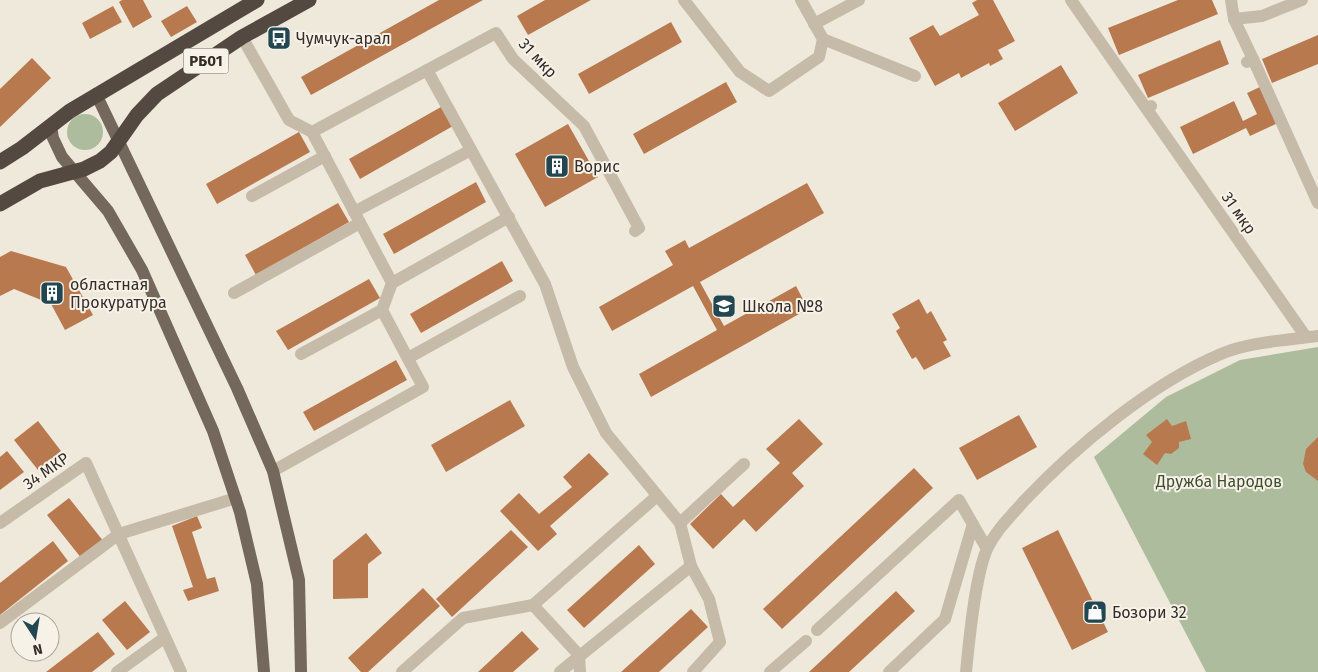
<svg xmlns="http://www.w3.org/2000/svg" width="1318" height="672" viewBox="0 0 1318 672" font-family="'Fira Sans',sans-serif">
  <style>
    .green { fill: #adbc9d }
    .building { fill: #b9794f }
    .lines { fill: none; stroke-linecap: round; stroke-linejoin: round }
    .minor { stroke: #c6baa9; stroke-width: 12 }
    .major { stroke: #74675b; stroke-width: 12 }
    .highway { stroke: #544940; stroke-width: 15 }
    .labels { text-anchor: middle; dominant-baseline: central; stroke-width: 4; stroke-linejoin: round; paint-order: stroke }
    .shield { fill: #f7f2e8; stroke: #6e6862; stroke-width: 1 }
    .shield-label { font-size: 15px; font-weight: bold; fill: #342d28 }
    .poi-label { font-size: 16px; fill: #342d28; stroke: #f7f2e8; text-anchor: start }
    .street-label { font-size: 16px; fill: #342d28; stroke: #f7f2e8 }
    .park-label { font-size: 16px; fill: #3e4f2e; stroke: #f7f2e8 }
  </style>
  <rect width="100%" height="100%" fill="#efe9dc"/>
  <g class="green">
    <circle cx="85" cy="132" r="18"/>
    <path d="M1318,347V672H1206L1094,457L1166,397L1240,360Z"/>
  </g>
  <g class="building">
    <path d="M122,0H143L152,17L133,28L119,2Z"/>
    <path d="M439,0H483L311,95L301,77Z"/>
    <path d="M545,0H591L528,35L517,16Z"/>
    <path d="M977,0H993L1015,41L998,50L1003,59L990,66L989,63L961,78L959,73L935,86L909,38L933,25L940,36L979,15L972,3Z"/>
    <path d="M1178,0H1212L1218,14L1119,55L1108,28Z"/>
    <path d="M113,6L122,22L90,39L82,23Z"/>
    <path d="M187,6L197,22L171,37L161,21Z"/>
    <path d="M671,22L682,42L589,94L578,74Z"/>
    <path d="M1318,35V64L1272,83L1262,59Z"/>
    <path d="M1220,40L1229,64L1148,98L1138,75Z"/>
    <path d="M32,58L51,78L0,127V89Z"/>
    <path d="M1061,65L1078,93L1015,131L998,103Z"/>
    <path d="M726,82L737,102L644,154L633,134Z"/>
    <path d="M1262,86L1280,122L1250,136L1246,128L1193,154L1180,127L1234,101L1243,121L1257,114L1247,93Z"/>
    <path d="M441,107L453,126L360,179L349,159Z"/>
    <path d="M568,124L598,177L545,207L515,154Z"/>
    <path d="M299,132L310,152L217,204L206,184Z"/>
    <path d="M476,182L486,202L394,254L383,234Z"/>
    <path d="M807,183L824,213L700,282L724,326L796,286L808,309L651,397L639,374L717,330L693,286L612,331L599,307L673,265L665,251L685,240L689,248Z"/>
    <path d="M338,203L349,222L256,275L245,255Z"/>
    <path d="M11,251L66,267L93,315L65,330L51,304L14,289L0,296V257Z"/>
    <path d="M502,261L513,281L421,333L410,314Z"/>
    <path d="M369,279L380,298L288,350L276,331Z"/>
    <path d="M919,299L927,314L931,311L947,340L943,342L951,356L924,370L916,357L912,359L896,331L900,328L892,314Z"/>
    <path d="M396,360L407,380L314,431L303,412Z"/>
    <path d="M510,400L525,426L446,472L431,445Z"/>
    <path d="M1019,415L1037,447L977,480L959,448Z"/>
    <path d="M799,419L823,444L792,473L804,486L756,532L744,519L713,549L690,524L721,494L733,507L780,463L766,449Z"/>
    <path d="M1167,419L1172,426L1186,421L1191,439L1179,442V448L1171,454L1165,453L1157,465L1143,454L1152,442L1146,435Z"/>
    <path d="M38,421L61,451L38,470L14,440Z"/>
    <path d="M1318,437V481L1306,472L1303,464L1306,449Z"/>
    <path d="M7,451L24,472L0,490V457Z"/>
    <path d="M589,453L609,474L550,526L557,534L538,551L500,511L519,493L539,514L572,487L563,477Z"/>
    <path d="M914,468L933,488L782,629L763,609Z"/>
    <path d="M69,498L104,542L82,559L47,515Z"/>
    <path d="M197,516L202,528L192,532L207,579L215,577L219,591L188,601L183,590L193,587L172,526Z"/>
    <path d="M511,530L528,547L452,617L436,599Z"/>
    <path d="M1058,530L1108,632L1072,650L1022,548Z"/>
    <path d="M366,533L382,553L368,564V598L333,599V560Z"/>
    <path d="M53,541L68,561L0,615V583Z"/>
    <path d="M639,545L655,564L584,628L567,610Z"/>
    <path d="M423,588L440,606L368,672H361L348,658Z"/>
    <path d="M896,591L915,611L849,672H809Z"/>
    <path d="M125,601L150,632L127,650L102,620Z"/>
    <path d="M691,609L708,627L659,672H621Z"/>
    <path d="M522,631L539,649L513,672H478Z"/>
    <path d="M98,632L115,654L92,672H46Z"/>
  </g>
  <g class="lines">
    <g class="minor">
      <path d="M684,0L740,72L769,91L819,57L823,39"/>
      <path d="M801,0L823,39L915,76"/>
      <path d="M1071,0L1146,108L1151,106"/>
      <path d="M1231,0L1234,19L1253,59L1247,62"/>
      <path d="M1234,19L1262,16L1302,0"/>
      <path d="M814,24L859,0"/>
      <path d="M242,37L289,120L312,132L392,283L382,310L423,387L273,471"/>
      <path d="M1253,59L1318,203"/>
      <path d="M427,70L545,284L573,367L606,433L680,523L691,566L709,599L720,642L693,672"/>
      <path d="M1146,108L1306,337"/>
      <path d="M312,132L496,33L513,59L584,126L639,228L635,231"/>
      <path d="M252,196L325,156"/>
      <path d="M354,212L471,150"/>
      <path d="M392,283L509,217"/>
      <path d="M234,293L360,223"/>
      <path d="M301,354L382,310"/>
      <path d="M408,358L520,296"/>
      <path d="M0,523L86,463L181,672"/>
      <path d="M680,523L744,464"/>
      <path d="M533,605L579,655L580,672"/>
      <path d="M0,623L119,534L236,498"/>
      <path d="M817,630L959,500L987,549"/>
      <path d="M117,672L164,638"/>
      <path d="M402,672L463,618L533,605L657,496"/>
      <path d="M560,672L691,566"/>
      <path d="M770,672L806,641"/>
      <path d="M889,672L945,619L973,524"/>
      <path d="M966,672C969,641 975,576 987,549C996,530 1011,516 1024,501C1076,446 1152,383 1221,354C1248,342 1289,340 1318,336"/>
    </g>
    <g class="major">
      <path d="M96,94L237,388L273,471L299,580L301,672"/>
      <path d="M51,126L53,138L62,157L108,211L142,270L213,431L240,512L257,584L264,672"/>
    </g>
    <g class="highway">
      <path d="M0,162L22,148L70,111L257,0"/>
      <path d="M0,204L40,181L84,169L100,161L111,152L137,115L157,94L242,37L309,0"/>
    </g>
  </g>
  <defs>
    <g id="bus-square" transform="scale(1.25)"><rect x="-9" y="-9" width="18" height="18" rx="4" fill="#224751" stroke="#f7f2e8"/><path d="M-5-6H5V4H4V6H2V4H-2V6H-4V4H-5ZM-3.5-4V0h7V-4ZM-3.5 1.2v1.5H-2V1.2ZM2 1.2v1.5H3.5V1.2Z" fill="#fff"/></g>
    <g id="building-square" transform="scale(1.25)"><rect x="-9" y="-9" width="18" height="18" rx="4" fill="#224751" stroke="#f7f2e8"/><path d="M-4-6H4V6H1V3H-1V6H-4ZM-2.5-4.3h1.7v1.8h-1.7ZM.8-4.3h1.7v1.8H.8ZM-2.5-1h1.7V.8h-1.7ZM.8-1h1.7V.8H.8Z" fill="#fff"/></g>
    <g id="school-square" transform="scale(1.25)"><rect x="-9" y="-9" width="18" height="18" rx="4" fill="#224751" stroke="#f7f2e8"/><path d="M0-5L7-2L0 1L-7-2ZM-4 1L0 2.5L4 1V4Q0 6-4 4Z" fill="#fff"/></g>
    <g id="shop-square" transform="scale(1.25)"><rect x="-9" y="-9" width="18" height="18" rx="4" fill="#224751" stroke="#f7f2e8"/><path d="M-5-2.5h2.3a2.7 3.5 0 0 1 5.4 0H5L5.5 6h-11ZM-1.5-2.5h3a1.5 2.3 0 0 0-3 0Z" fill="#fff"/></g>
  </defs>
  <g fill-rule="evenodd">
    <use href="#bus-square" x="279" y="38"/>
    <use href="#building-square" x="557" y="166"/>
    <use href="#building-square" x="52" y="293"/>
    <use href="#school-square" x="724" y="306"/>
    <use href="#shop-square" x="1095" y="612"/>
  </g>
  <g class="labels">
    <rect class="shield" x="183.5" y="48.5" width="45" height="25" rx="4"/>
    <g class="shield-label">
      <text x="206" y="61">РБ01</text>
    </g>
    <g class="poi-label">
      <text x="296" y="38">Чумчук-арал</text>
      <text x="574" y="166">Ворис</text>
      <text x="70" y="284">областная<tspan x="70" dy="18">Прокуратура</tspan></text>
      <text x="742" y="306">Школа №8</text>
      <text x="1112" y="612">Бозори 32</text>
    </g>
    <g class="street-label">
      <text transform="translate(538 58) rotate(47)">31 мкр</text>
      <text transform="translate(1239 213) rotate(55)">31 мкр</text>
      <text transform="translate(46 471) rotate(-35)">34 МКР</text>
    </g>
    <g class="park-label">
      <text x="1219" y="481">Дружба Народов</text>
    </g>
  </g>
  <g transform="translate(35 637) rotate(168)"><circle r="24" fill="#f7f2e8" stroke="#a9a39b"/>
  <path d="M0-4L9 19L0 12L-9 19Z" fill="#224751"/>
  <text y="-8" font-size="14" font-weight="bold" text-anchor="middle" fill="#342d28">N</text>
  </g>
</svg>
